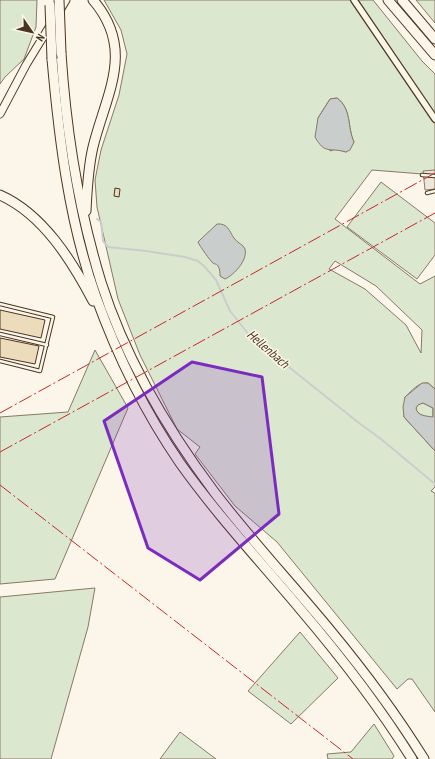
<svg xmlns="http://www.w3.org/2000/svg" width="435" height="759" viewBox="0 0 435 759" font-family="'PT Sans Narrow',sans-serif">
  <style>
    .green { fill: #dce7d0; stroke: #887966; fill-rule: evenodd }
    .parking { fill: #ede7d9; stroke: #887966 }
    .water { fill: #c9cecd; stroke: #887966; fill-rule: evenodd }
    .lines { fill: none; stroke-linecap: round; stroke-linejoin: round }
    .stream { stroke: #c9cecd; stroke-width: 2 }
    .building { fill: #ecdcbc; stroke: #4a3520 }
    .service-casing { stroke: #4a3520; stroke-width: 4.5 }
    .minor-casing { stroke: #4a3520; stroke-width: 8 }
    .tertiary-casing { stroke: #4a3520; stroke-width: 9 }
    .trunk-casing { stroke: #4a3520; stroke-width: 11 }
    .service { stroke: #fbf6e9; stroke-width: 2.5 }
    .minor { stroke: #fbf6e9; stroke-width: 5.5 }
    .tertiary { stroke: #fbf6e9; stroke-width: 7 }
    .trunk { stroke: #fbf6e9; stroke-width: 9 }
    .trunk-bridge-casing { stroke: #4a3520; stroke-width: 11; stroke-linecap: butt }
    .trunk-bridge { stroke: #fbf6e9; stroke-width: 9 }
    .power { stroke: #c62828; stroke-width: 1; stroke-dasharray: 14 3 2 3; stroke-linecap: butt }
    .marked { fill: #7b2cbf; fill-opacity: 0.2; stroke: #7b2cbf; stroke-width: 3; stroke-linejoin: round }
    .labels { text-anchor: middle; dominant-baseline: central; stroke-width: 3; stroke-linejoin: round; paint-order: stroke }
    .water-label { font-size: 13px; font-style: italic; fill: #4a3520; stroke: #fbf6e9 }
  </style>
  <rect width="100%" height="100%" fill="#fbf6e9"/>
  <g class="green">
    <path d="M0,0H37L36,27L24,59L5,77L0,84Z"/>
    <path d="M104,0H373L422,61L435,74V175L372,170L335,219L420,284L435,276V389L428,383C418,382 412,391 405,397L404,417L435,451V487L431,491L435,493V712L412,679H408L397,689L277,542L235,506L195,454L200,447L177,429L140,355L118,299L97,207L95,180L101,150L119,95L127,54L121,30ZM337,98C352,109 347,127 354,142L346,152L336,149L330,151L318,118L330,99ZM335,261L376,286L422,330L421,353L406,325L365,289L329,269Z"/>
    <path d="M416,0H435V23Z"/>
    <path d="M381,182L435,223V255L417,279L347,227Z"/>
    <path d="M95,350L128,408L55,579L0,584V417L68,412Z"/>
    <path d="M423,403L433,408V418C426,416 417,416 416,408L418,404Z"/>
    <path d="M95,588L88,627L51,759H0V597Z"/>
    <path d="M300,632L338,678L291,724L248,691Z"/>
    <path d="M374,724L394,756L392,759H328L327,754L351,752Z"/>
    <path d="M180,732L216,759H160Z"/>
  </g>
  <path class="parking" d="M435,170V189L425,190L423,171Z"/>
  <g class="water">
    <path d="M337,98C352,109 347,127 354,142L350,150L346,152C329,147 325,155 315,137L318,118L330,99Z"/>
    <path d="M217,224C228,223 229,231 234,238C237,243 243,244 245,249C248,260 234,275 225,279L220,276C220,273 220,269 218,266C216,263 216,265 213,263C211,262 199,245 198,242L201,239Z"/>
    <path d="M422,383H428L435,389V451L404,417L403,407L405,397ZM423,403L433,408V417C426,416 417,416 416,408L418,405Z"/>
  </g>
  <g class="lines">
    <path class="stream" d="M97,219L101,222L103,241L108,247L146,251L185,257L198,261L205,267L216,280L230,311L250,336L359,423L381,439L435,484"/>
  </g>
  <g class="building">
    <path d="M115,188L120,189L119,197L114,196Z"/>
    <path d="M0,310L45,320L41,338L0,329Z"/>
    <path d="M0,338L39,346L35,364L0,357Z"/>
  </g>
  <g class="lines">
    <g class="service-casing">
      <g id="service">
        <path d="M422,175L435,176"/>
        <path d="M427,193L435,191"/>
        <path d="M0,304L53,317L40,371L0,361"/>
        <path d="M0,334L47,345"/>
      </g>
    </g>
    <g class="minor-casing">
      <path id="minor" d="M354,0L435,119"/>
    </g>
    <g class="tertiary-casing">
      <g id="tertiary">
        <path d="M59,12L66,0"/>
        <path d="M0,114L26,65L51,24"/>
      </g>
    </g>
    <g class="trunk-casing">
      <g id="trunk">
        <path d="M388,0L435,55"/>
        <path d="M402,0L435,39"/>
        <path d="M61,53C66,130 78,207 101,282C125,358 167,429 215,493C251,540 292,584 330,630C364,671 396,714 424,759"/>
        <path d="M52,59C59,138 69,222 96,297C117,355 145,412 180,463C217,515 260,561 301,610C341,657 379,706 412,759"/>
        <path d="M0,195C43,214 72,261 93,301"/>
        <path d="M86,211C87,189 88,168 93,147C106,94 136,50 93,0"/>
      </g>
    </g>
    <use href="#service" class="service"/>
    <use href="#minor" class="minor"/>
    <use href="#tertiary" class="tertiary"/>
    <use href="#trunk" class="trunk"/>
    <g class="trunk-bridge-casing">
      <g id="trunk-bridge">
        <path d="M59,0L61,53"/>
        <path d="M50,5L52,59"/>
      </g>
    </g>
    <use href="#trunk-bridge" class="trunk-bridge"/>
    <g class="power">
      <path d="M0,413L435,173"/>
      <path d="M0,452L435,213"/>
      <path d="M0,485L353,759"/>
    </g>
  </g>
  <path class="marked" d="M192,362L262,377L279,514L200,580L148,548L104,421Z"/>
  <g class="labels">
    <g class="water-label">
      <text transform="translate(268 349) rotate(41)">Hellenbach</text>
    </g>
  </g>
  <g transform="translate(32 32) rotate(124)" stroke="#fbf6e9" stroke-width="3" paint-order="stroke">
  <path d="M0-3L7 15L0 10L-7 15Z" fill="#4a3520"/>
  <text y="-6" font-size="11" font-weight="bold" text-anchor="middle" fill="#4a3520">N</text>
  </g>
</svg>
